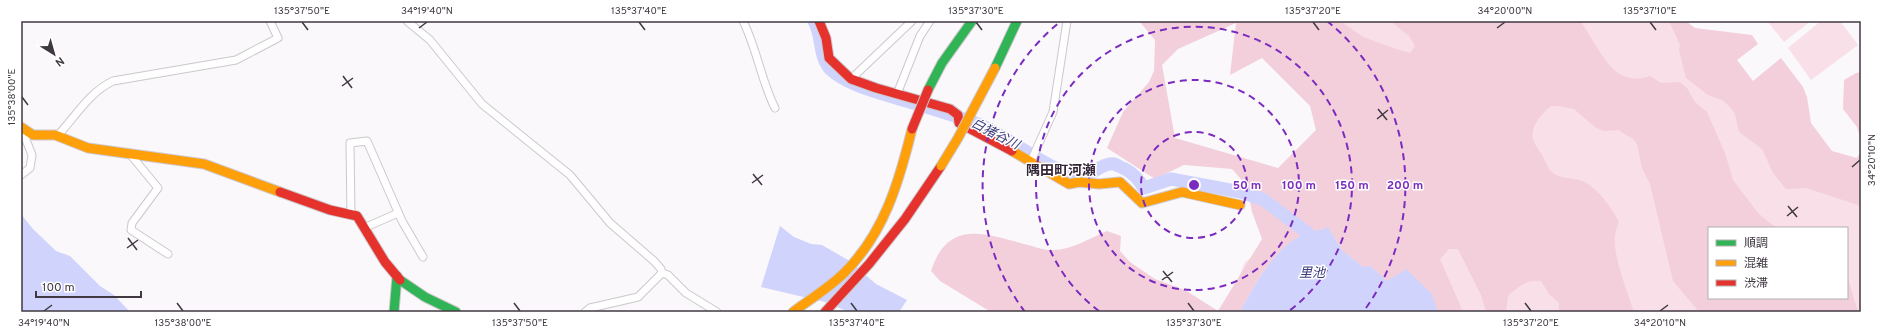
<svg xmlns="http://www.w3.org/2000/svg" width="1882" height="333" viewBox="0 0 1882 333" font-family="Overpass,'Noto Sans JP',sans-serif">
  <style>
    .green { fill: #f9dfe7; fill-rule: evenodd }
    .forest { fill: #f3cfdb; fill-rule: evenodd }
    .water { fill: #d0d4fc }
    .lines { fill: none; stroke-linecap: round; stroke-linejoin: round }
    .river { stroke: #d0d4fc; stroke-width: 13 }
    .street-casing { stroke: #ccc8cd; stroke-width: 9 }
    .fast-casing { stroke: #ccc8cd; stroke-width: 11 }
    .slow-casing { stroke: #ccc8cd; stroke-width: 11 }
    .jam-casing { stroke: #ccc8cd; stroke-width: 11 }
    .street { stroke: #fefefe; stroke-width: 7 }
    .fast { stroke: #30b455; stroke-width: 9 }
    .slow { stroke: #ff9f0a; stroke-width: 9 }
    .jam { stroke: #e5322d; stroke-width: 9 }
    .slow-bridge-casing { stroke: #ccc8cd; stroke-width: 11; stroke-linecap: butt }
    .jam-bridge-casing { stroke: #ccc8cd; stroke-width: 11; stroke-linecap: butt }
    .slow-bridge { stroke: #ff9f0a; stroke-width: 9 }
    .jam-bridge { stroke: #e5322d; stroke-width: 9 }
    .ticks { fill: none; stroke: #403942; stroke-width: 1.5 }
    .ring { fill: none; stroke: #7b2cbf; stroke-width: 2; stroke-dasharray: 7 5 }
    .labels { text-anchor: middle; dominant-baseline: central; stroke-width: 3; stroke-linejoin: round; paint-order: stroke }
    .water-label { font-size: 13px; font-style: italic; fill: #3a3a7c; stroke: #fff }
    .quarter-label { font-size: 14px; font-weight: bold; fill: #332537; stroke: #fff }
    .centre { fill: #7b2cbf; stroke: #fff; stroke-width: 2 }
    .ring-label { font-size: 12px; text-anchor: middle; font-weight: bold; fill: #7b2cbf; stroke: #fff; stroke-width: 3; stroke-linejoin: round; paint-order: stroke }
    .neatline { fill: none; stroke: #403942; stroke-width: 1.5 }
    .ticks-label { font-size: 10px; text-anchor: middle; fill: #403942 }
  </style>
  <rect width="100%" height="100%" fill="#faf8fb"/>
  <g class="green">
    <path d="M1273,21H1671L1861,186V312H1225L1245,262L1339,188L1328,104ZM1709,228H1847V298H1709Z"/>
    <path d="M1767,21H1811L1784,42Z"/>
    <path d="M1821,21H1840L1858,45L1811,80L1788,48Z"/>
  </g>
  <g class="forest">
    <path d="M1139,21H1337C1347,23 1355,33 1364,37C1379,43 1395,49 1410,53L1415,46L1409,36L1390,21H1580C1599,45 1611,90 1650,76L1661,83L1680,82L1687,88L1695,102L1707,112L1725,153L1733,180L1758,213L1771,224L1779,228H1709V298H1847V275L1858,312H1699L1673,281L1650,184L1642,168L1637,144L1633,139L1618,130L1604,131L1596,128L1574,109L1559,106H1551C1541,114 1528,129 1534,142C1536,147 1540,151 1542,155C1546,163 1548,170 1556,175C1566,180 1579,177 1588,184C1601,193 1612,208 1619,222C1617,227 1615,232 1615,237C1613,256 1628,294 1634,312H1559V303L1549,294L1541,281C1527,279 1519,286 1508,296L1506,312H1486L1481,295L1458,249H1449L1440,259L1463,312H1438L1432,294L1387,281L1370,266L1363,267L1342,250L1328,227C1318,231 1307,233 1298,237C1271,253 1254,285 1240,312H991L940,281L931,271C949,215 991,236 1032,246C1039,248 1047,251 1053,250C1072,250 1090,238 1107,231L1121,236L1120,251L1130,262L1155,279L1185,290L1218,311L1262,239L1252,212L1247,186L1232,169L1184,165L1155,179L1107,148L1123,112L1149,82L1154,71L1155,40ZM1236,23L1230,75L1262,58L1310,106L1316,130L1278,168L1175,138L1162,65L1178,49Z"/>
    <path d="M1669,21H1686L1695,28L1752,35L1758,44L1737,60L1753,81L1781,58L1803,87L1807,97L1811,123L1832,151L1857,158L1861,151V206L1806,188L1786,189L1773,173L1762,149L1739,132L1735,114L1730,107L1722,100L1708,95L1686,78L1679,50L1680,45Z"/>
    <path d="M1861,72V140L1857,127L1843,109L1844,80L1856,73Z"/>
  </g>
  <g class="water">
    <path d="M21,214L33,229L56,251L70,256L100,286L114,295L130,312H21Z"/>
    <path d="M780,226L794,237L811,244L822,245L848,260L876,284L907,300L899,312H849L825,302L761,287Z"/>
    <path d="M1328,227L1342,250L1363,267L1370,266L1387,281L1406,269L1432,294L1438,312H1240C1254,286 1271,253 1298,237C1307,233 1318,231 1328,227Z"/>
  </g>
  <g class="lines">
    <path class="river" d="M814,21C823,37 818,55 830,69C845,84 876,92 896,98C923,106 951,114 978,124C1011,138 1039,164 1074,176C1087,180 1102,162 1114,164C1117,165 1122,168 1125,169C1133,173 1139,180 1144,188L1171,179L1241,192L1264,200L1318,241L1321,246"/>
    <g class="street-casing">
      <g id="street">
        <path d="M407,21L430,40L482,104L570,175L610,223L654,261L661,269L662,273L668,275L686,293L717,312"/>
        <path d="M743,21C757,49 761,80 775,108"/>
        <path d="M851,79L912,21"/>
        <path d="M897,94L920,36L930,21"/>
        <path d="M55,135L60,133C77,114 90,92 113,81L236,60L278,38L270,21"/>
        <path d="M130,154L158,188L132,223L131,230L168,254"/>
        <path d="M1031,161L1053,112L1067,21"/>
        <path d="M21,175L30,168L32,155L21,127"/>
        <path d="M351,215L350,143L367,141L402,221L423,257"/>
        <path d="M364,228L398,213"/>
        <path d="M585,312L590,308L638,297L662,273"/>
      </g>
    </g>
    <g class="fast-casing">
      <g id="fast">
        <path d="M995,68L1017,21"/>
        <path d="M928,90L942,63L972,21"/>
        <path d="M400,280L425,297L456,312"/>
        <path d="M394,312L397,276"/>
      </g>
    </g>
    <g class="slow-casing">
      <g id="slow">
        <path d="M21,127L33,135H55L88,148L204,164L280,192"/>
        <path d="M1012,151L1069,184L1079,182L1099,184L1120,182L1142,203L1182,192L1240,205"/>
        <path d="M793,312C810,299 829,288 844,273C884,234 899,182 912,129"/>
      </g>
    </g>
    <g class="jam-casing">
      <g id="jam">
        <path d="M819,21L826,38L829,58L851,79L876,88L950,109L958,115L959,123L1012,151"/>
        <path d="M280,192L330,210L357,216L385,262L400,280"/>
        <path d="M825,312L869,264L905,219L941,166"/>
      </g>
    </g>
    <use href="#street" class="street"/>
    <use href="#fast" class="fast"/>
    <use href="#slow" class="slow"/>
    <use href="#jam" class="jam"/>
    <g class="slow-bridge-casing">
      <path id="slow-bridge" d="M941,166L958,138L995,68"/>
    </g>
    <g class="jam-bridge-casing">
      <path id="jam-bridge" d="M912,129L928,90"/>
    </g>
    <use href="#slow-bridge" class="slow-bridge"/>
    <use href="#jam-bridge" class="jam-bridge"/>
  </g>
  <path class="ticks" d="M302,22L308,30M639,22L645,30M976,22L982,30M1313,22L1319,30M1650,22L1656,30M419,28L427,22M1497,28L1505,22M343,76L352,88M342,86L353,78M22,97L28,105M1378,109L1387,120M1377,119L1388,110M1852,167L1860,160M753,174L762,185M752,183L763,175M1788,206L1797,217M1787,216L1798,207M128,238L137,250M127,248L138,240M1163,271L1172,282M1162,280L1173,272M177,303L183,311M514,303L520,311M851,303L857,311M1188,303L1194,311M1525,303L1531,311M44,311L52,305M1660,311L1668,305"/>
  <g class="ring">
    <circle cx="1194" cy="185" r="53"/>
    <circle cx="1194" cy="185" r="105"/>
    <path d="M1099 311A158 158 0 1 1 1289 311"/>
    <path d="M1025 312A211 211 0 0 1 1061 21M1327 21A211 211 0 0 1 1363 312"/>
  </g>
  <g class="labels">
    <g class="water-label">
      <text transform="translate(995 135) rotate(27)">白猪谷川</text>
      <text x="1312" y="274">里池</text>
    </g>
    <g class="quarter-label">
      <text x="1061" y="171">隅田町河瀬</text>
    </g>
  </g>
  <circle cx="1194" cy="185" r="6" class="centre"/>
  <g class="ring-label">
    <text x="1247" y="189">50 m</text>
    <text x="1299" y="189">100 m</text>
    <text x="1352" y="189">150 m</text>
    <text x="1405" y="189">200 m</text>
  </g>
  <rect width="1882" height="333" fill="none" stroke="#ffffff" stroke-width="44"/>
  <rect x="1708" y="227" width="140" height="72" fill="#ffffff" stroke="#b3b0b3"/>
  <rect x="1716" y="240" width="20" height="6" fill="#30b455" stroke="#b3b0b3"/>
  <text x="1744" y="247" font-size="12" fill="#403942">順調</text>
  <rect x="1716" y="260" width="20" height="6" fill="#ff9f0a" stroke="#b3b0b3"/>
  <text x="1744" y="267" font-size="12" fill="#403942">混雑</text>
  <rect x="1716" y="280" width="20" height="6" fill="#e5322d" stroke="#b3b0b3"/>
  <text x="1744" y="287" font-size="12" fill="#403942">渋滞</text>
  <g transform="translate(54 54) rotate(143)" stroke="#ffffff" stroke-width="3" paint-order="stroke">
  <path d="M0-3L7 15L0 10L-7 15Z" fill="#403942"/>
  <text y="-6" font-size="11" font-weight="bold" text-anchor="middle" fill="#403942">N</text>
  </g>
  <path d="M36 291v6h105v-6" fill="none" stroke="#403942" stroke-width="2"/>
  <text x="42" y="291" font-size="12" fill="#403942" stroke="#ffffff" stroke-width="3" paint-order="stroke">100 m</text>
  <rect x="22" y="22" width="1838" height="289" class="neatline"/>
  <g class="ticks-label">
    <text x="302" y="14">135°37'50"E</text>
    <text x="427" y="14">34°19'40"N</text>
    <text x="639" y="14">135°37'40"E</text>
    <text x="976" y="14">135°37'30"E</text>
    <text x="1313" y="14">135°37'20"E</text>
    <text x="1505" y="14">34°20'00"N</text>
    <text x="1650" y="14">135°37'10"E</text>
    <text transform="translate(11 97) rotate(-90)" y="4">135°38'00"E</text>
    <text transform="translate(1871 160) rotate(-90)" y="4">34°20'10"N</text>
    <text x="44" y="326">34°19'40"N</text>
    <text x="183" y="326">135°38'00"E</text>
    <text x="520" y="326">135°37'50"E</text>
    <text x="857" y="326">135°37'40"E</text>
    <text x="1194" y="326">135°37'30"E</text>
    <text x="1531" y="326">135°37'20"E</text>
    <text x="1660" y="326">34°20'10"N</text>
  </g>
</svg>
